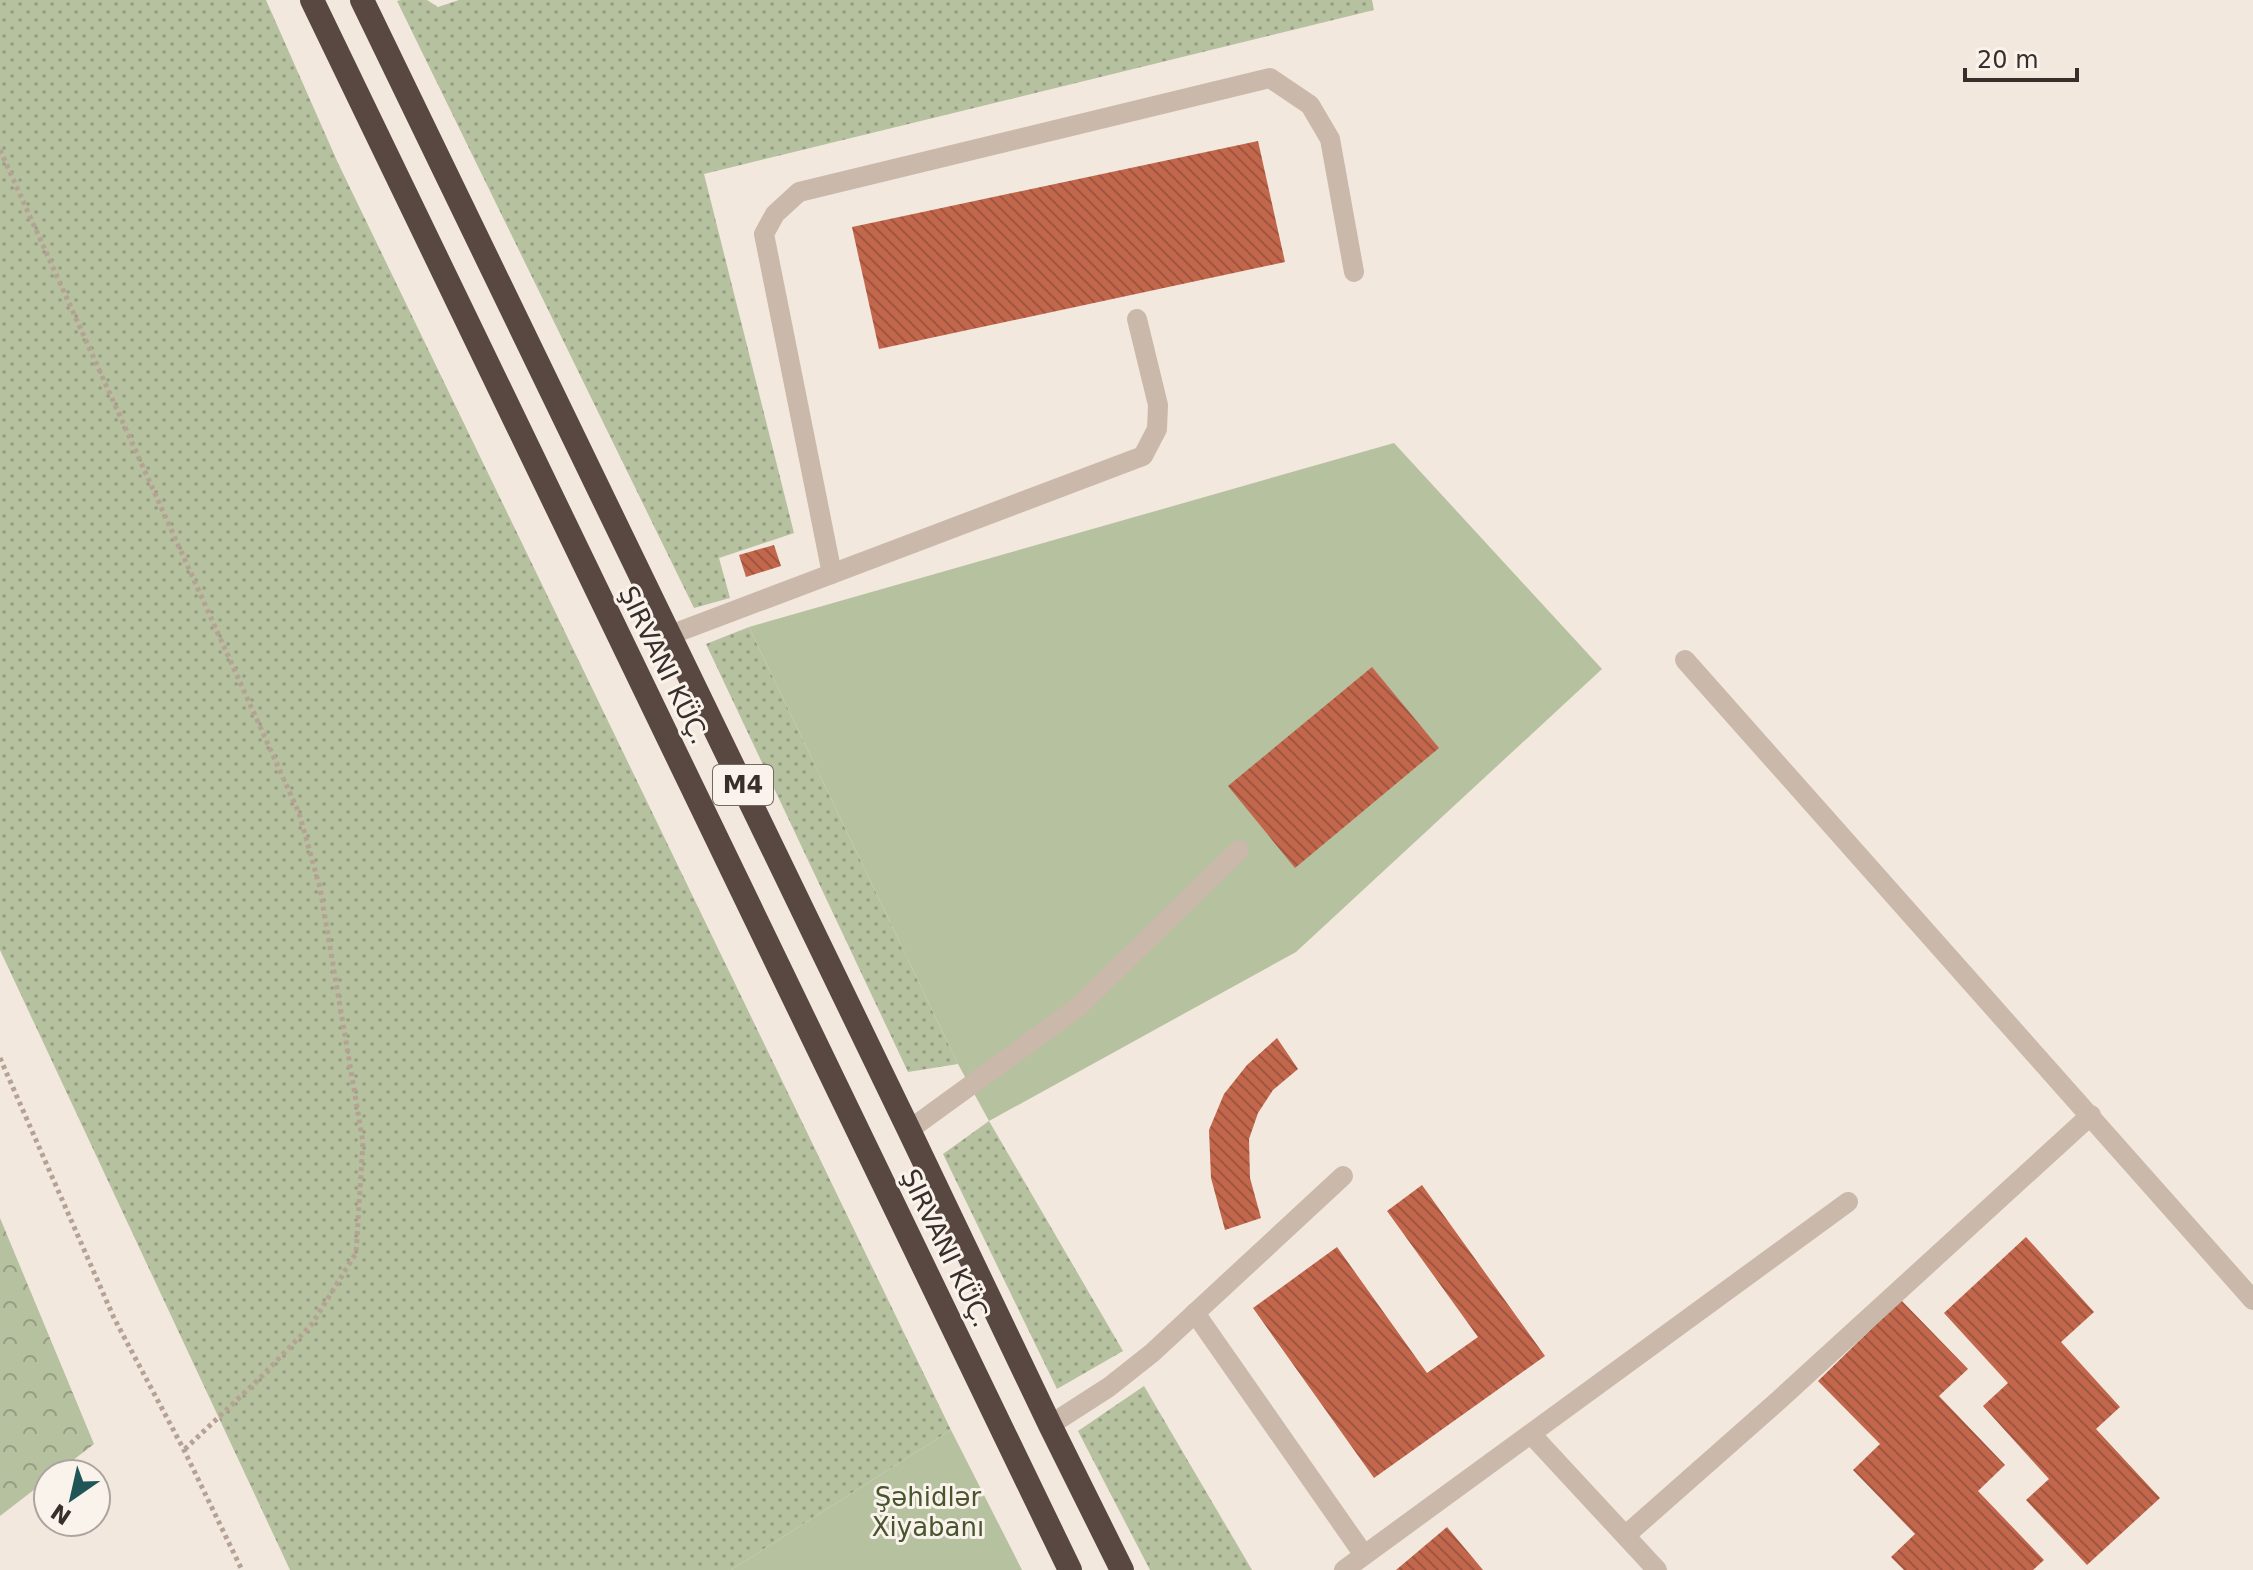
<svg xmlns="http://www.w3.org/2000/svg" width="2253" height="1570" viewBox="0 0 2253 1570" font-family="'DejaVu Sans',sans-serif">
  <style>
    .grass { fill: url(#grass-dots) }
    .forest { fill: url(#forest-crowns) }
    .park { fill: #b6c19f }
    .building { fill: url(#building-back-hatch) }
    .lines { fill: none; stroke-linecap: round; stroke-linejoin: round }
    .path { stroke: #b6a295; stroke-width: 5; stroke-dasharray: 4 4; stroke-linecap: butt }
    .minor { stroke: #cab8aa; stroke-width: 20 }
    .highway { stroke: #584841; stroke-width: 24 }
    .labels { text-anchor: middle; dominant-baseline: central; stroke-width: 6; stroke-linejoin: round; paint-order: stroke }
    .shield { fill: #faf3eb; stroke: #726964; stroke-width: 2 }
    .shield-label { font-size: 24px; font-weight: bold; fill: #382e2a }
    .street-label { font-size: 26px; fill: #382e2a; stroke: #faf3eb }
    .park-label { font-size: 26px; fill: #48552e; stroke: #faf3eb }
  </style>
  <defs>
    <pattern id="grass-dots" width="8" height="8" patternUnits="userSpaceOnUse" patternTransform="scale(2)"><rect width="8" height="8" fill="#b6c19f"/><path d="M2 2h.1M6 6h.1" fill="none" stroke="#959d82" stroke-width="1.8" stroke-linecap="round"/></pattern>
    <pattern id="forest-crowns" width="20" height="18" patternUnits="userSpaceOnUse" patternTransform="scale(2)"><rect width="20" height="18" fill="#b6c19f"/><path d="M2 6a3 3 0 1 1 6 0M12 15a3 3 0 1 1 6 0" fill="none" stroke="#959d82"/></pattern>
    <pattern id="building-back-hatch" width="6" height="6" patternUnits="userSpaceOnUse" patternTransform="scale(2)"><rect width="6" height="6" fill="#c2674c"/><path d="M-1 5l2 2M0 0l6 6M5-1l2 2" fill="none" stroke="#9f553f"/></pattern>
  </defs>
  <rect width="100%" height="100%" fill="#f2e8de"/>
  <g class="grass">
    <path d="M0,0H266L338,163L951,1430L731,1570H290L0,950Z"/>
    <path d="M401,0H427L438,7L459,0H1372L1374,10L704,174L794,533L719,558L730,598L694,608L397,1Z"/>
    <path d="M749,627L958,1064L908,1072L706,644Z"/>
    <path d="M989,1121L1123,1351L1057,1389L943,1154Z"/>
    <path d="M1144,1386L1252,1570H1150L1078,1431Z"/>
  </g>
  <path class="forest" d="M0,1218L94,1444L55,1474H48V1479L0,1516Z"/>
  <g class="park">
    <path d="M1394,443L1602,669L1296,952L989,1121L958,1064L749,627Z"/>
    <path d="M951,1430L1022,1570H731Z"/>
  </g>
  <g class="building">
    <path d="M1258,141L1285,262L879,349L852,227Z"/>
    <path d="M774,545L781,566L746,577L739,555Z"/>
    <path d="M1372,667L1439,748L1295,868L1228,786Z"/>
    <path d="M1277,1038L1298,1069L1273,1090L1258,1113L1249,1139L1250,1178L1261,1218L1225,1230L1211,1178L1209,1130L1224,1094L1247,1065Z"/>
    <path d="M1422,1185L1545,1356L1374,1478L1253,1308L1337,1247L1427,1373L1478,1337L1387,1211Z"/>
    <path d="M2026,1237L2094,1312L2061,1342L2120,1407L2096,1429L2160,1498L2087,1565L2026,1500L2049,1479L1983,1406L2008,1383L1944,1313Z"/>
    <path d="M1901,1300L1968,1369L1939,1396L2005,1465L1978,1491L2044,1560L2033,1570H1904L1891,1557L1915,1534L1853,1470L1880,1444L1818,1381Z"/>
    <path d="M1447,1527L1483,1570H1396Z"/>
  </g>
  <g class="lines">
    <g class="path">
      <path d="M0,150L299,813L320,888L363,1142L356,1253L312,1324L259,1379L184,1450"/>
      <path d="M0,1058L114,1318L184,1450L242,1570"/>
    </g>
    <g class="minor">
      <path d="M832,574L764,234L775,214L799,192L1270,78L1310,105L1330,139L1354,272"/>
      <path d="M670,635L1143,456L1157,429L1158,405L1137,319"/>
      <path d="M1685,660L2253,1300"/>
      <path d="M909,1130L1077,1008L1239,850"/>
      <path d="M1195,1313L1364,1555"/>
      <path d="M1050,1425L1109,1387L1152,1353L1343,1176"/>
      <path d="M1531,1434L1657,1570"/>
      <path d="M1626,1535L1779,1400L2091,1115"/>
      <path d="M1344,1570L1848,1202"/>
    </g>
    <g class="highway">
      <path d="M312,0L1070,1570"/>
      <path d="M362,0L909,1130L1050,1425L1122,1570"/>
    </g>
  </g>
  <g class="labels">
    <rect class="shield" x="713" y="765" width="60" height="40" rx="6"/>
    <g class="shield-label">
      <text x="743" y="785">M4</text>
    </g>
    <g class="street-label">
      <text transform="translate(664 665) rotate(64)">ŞIRVANI KÜÇ.</text>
      <text transform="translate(946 1248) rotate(64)">ŞIRVANI KÜÇ.</text>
    </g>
    <g class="park-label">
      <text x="928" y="1497">Şəhidlər<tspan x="928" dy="30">Xiyabanı</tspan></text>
    </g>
  </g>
  <g transform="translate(72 1498) rotate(214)"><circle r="38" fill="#faf3eb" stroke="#aca49e" stroke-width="2"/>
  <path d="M0-6L14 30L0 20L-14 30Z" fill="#205558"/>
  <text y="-12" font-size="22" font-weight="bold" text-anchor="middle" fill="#382e2a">N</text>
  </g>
  <path d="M1965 68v12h112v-12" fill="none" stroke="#382e2a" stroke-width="4"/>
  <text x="1977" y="68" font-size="24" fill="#382e2a" stroke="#faf3eb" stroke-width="6" paint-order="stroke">20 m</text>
</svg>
